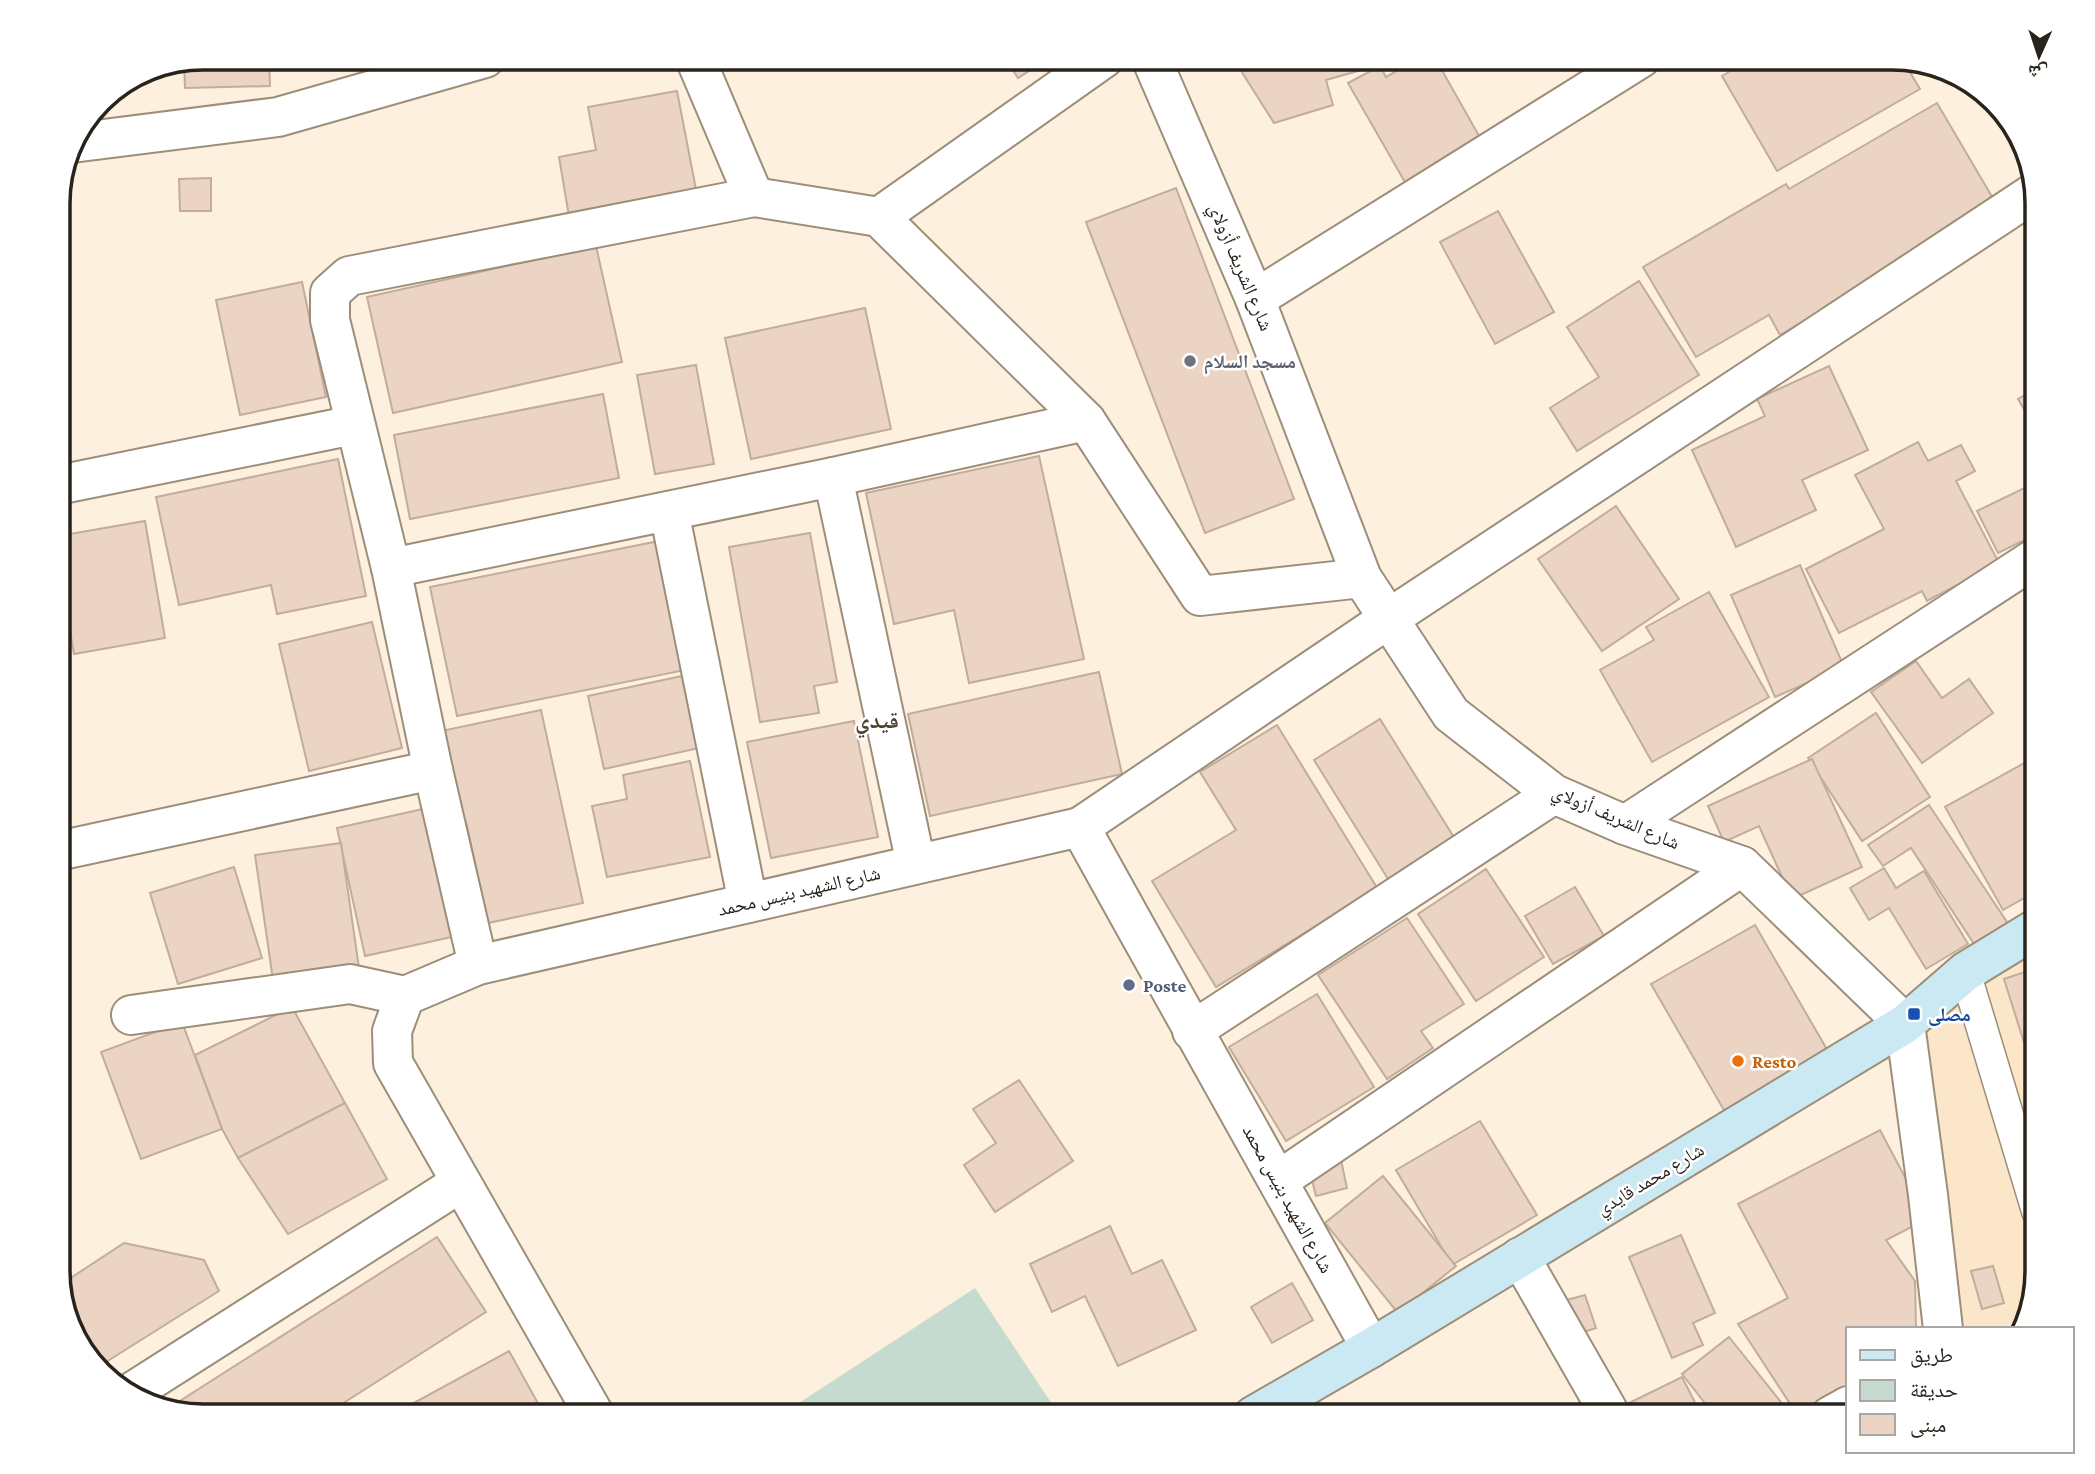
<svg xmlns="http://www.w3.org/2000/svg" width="2095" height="1474" viewBox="0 0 2095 1474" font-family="'Crimson Pro','Noto Naskh Arabic',serif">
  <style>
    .built { fill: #fbe6c9 }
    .green { fill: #c6dbcf }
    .building { fill: #ebd4c3; stroke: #c2ac9b; stroke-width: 2 }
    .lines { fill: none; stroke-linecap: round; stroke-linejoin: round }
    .lane-casing { stroke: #9d8e79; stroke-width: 33 }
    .street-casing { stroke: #9d8e79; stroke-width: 42 }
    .secondary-casing { stroke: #9d8e79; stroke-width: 42 }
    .lane { stroke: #fff; stroke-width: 30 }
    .street { stroke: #fff; stroke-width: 38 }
    .secondary { stroke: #cbe9f2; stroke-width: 38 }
    .worship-dot { fill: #6b7280; stroke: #fff; stroke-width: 2.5 }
    .service-dot { fill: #5c6f8a; stroke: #fff; stroke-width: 2.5 }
    .transit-dot { fill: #1a4fb4; stroke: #fff; stroke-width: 2.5 }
    .food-dot { fill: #e8710a; stroke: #fff; stroke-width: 2.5 }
    .labels { text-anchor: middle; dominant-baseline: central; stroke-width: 5; stroke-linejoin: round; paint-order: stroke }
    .street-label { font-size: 19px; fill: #29231b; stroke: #fff }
    .worship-label { font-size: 19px; font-weight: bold; fill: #5b616d; stroke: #fff; text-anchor: start }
    .service-label { font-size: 19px; font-weight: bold; fill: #4e5e75; stroke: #fff; text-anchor: start }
    .transit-label { font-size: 19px; font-weight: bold; fill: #164399; stroke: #fff; text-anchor: start }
    .food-label { font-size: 19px; font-weight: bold; fill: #c56008; stroke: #fff; text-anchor: start }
    .quarter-label { font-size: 23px; font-weight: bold; fill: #4f4230; stroke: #fff }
    .rim { fill: none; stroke: #29231b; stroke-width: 3.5 }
  </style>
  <rect width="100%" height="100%" fill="#fdf0de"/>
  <path class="built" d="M2037,947V1271L2018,1329H1949L1912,1020Z"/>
  <path class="green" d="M975,1288L1060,1416H779Z"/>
  <g class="building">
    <path d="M206,58H269L270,86L185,88L184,62L206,60Z"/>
    <path d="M1005,58H1049L1018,78Z"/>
    <path d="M1233,58H1393L1383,64L1326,80L1333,105L1274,123Z"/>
    <path d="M1419,58H1435L1482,141L1406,184L1348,83L1380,66L1386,77Z"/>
    <path d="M1753,58H1892L1904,62L1920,89L1777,171L1722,76Z"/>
    <path d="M677,91L699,205L571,228L559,157L596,150L588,107Z"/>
    <path d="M100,103L103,125L82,127Z"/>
    <path d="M1937,103L1998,207L1780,335L1769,315L1696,357L1643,267L1786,184L1789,189Z"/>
    <path d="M211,178V211H180L179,179Z"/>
    <path d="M1176,188L1294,499L1205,533L1086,222Z"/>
    <path d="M1498,211L1554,312L1495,344L1440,242Z"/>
    <path d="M596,246L622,362L393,413L367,297Z"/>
    <path d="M1639,281L1699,375L1577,451L1550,408L1599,377L1567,327Z"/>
    <path d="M302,282L326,397L240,415L216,300Z"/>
    <path d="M865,308L891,429L751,459L725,338Z"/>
    <path d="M696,365L714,464L655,474L637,375Z"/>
    <path d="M1829,366L1868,450L1802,480L1816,510L1736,547L1692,450L1765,416L1757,399Z"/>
    <path d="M2037,388V431L2018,399Z"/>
    <path d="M603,394L619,478L410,519L394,435Z"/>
    <path d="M1918,442L1928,461L1961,445L1975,471L1956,481L1999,563L1927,601L1922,591L1839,633L1806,569L1884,529L1855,475Z"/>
    <path d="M1039,456L1084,659L969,683L954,610L894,624L866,493Z"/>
    <path d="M338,459L366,596L277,614L271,585L179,605L156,497Z"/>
    <path d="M2037,482V534L1998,553L1977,511Z"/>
    <path d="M1616,506L1679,599L1602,651L1538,559Z"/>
    <path d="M145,521L165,638L74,654L58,564V536Z"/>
    <path d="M810,533L837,682L814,686L819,713L760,722L729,547Z"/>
    <path d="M664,540L690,669L457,716L430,587Z"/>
    <path d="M1800,565L1844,667L1775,697L1731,595Z"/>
    <path d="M1709,592L1769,697L1652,762L1600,670L1654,640L1646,627Z"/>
    <path d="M372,622L402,748L309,771L279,644Z"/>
    <path d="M1916,661L1942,698L1969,679L1993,713L1922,763L1871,692Z"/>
    <path d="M1099,672L1122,774L930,816L908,714Z"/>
    <path d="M682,676L699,748L604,769L588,696Z"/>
    <path d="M541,710L583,903L488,923L466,822L452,825L432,733Z"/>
    <path d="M1876,713L1930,797L1862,841L1808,758Z"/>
    <path d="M1380,719L1460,847L1393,887L1314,760Z"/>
    <path d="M854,721L878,837L771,858L747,742Z"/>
    <path d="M1277,725L1382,896L1341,911L1216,987L1152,881L1236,830L1200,772Z"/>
    <path d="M2037,756V891L2003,910L1945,807Z"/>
    <path d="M1812,759L1862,867L1792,899L1759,826L1724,842L1708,806Z"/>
    <path d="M690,761L710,857L607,877L592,806L627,799L623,775Z"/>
    <path d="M1929,805L2011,928L1978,950L1911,848L1883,866L1868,845Z"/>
    <path d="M423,809L452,937L365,956L337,828Z"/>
    <path d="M341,843L359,968L273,980L255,855Z"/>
    <path d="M234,867L262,958L178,984L150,893Z"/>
    <path d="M1884,868L1896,888L1924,871L1968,944L1926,969L1889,908L1869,920L1850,888Z"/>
    <path d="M1486,869L1544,957L1476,1001L1418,914Z"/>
    <path d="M1575,887L1604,936L1553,964L1525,916Z"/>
    <path d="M1407,918L1464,1004L1421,1031L1433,1048L1387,1079L1318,975Z"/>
    <path d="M1755,925L1829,1053L1725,1112L1651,984Z"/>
    <path d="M2037,968V1071L2031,1051L2027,1052L2004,979Z"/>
    <path d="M1317,994L1374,1087L1286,1141L1229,1047Z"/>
    <path d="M292,1007L345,1103L238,1158L222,1129L195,1055Z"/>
    <path d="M182,1022L222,1129L141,1159L101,1052Z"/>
    <path d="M1019,1080L1073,1161L995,1212L964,1165L996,1143L973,1109Z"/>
    <path d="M345,1103L387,1179L288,1234L238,1158Z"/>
    <path d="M1480,1121L1537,1215L1452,1265L1396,1170Z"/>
    <path d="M1880,1130L1927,1219L1886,1240L1915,1281L1916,1329H1848V1391L1807,1416H1798L1738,1324L1788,1298L1738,1204Z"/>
    <path d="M1341,1160L1347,1188L1316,1196L1309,1168Z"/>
    <path d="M1383,1176L1456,1266L1398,1313L1325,1223Z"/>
    <path d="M1110,1226L1132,1274L1162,1260L1196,1330L1118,1366L1085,1296L1052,1312L1030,1264Z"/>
    <path d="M1681,1235L1715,1313L1693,1323L1703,1345L1672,1358L1629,1257Z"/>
    <path d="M437,1237L486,1312L323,1416H203L172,1406Z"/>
    <path d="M124,1243L204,1260L219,1291L98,1367L77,1343L60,1285Z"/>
    <path d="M1993,1266L2004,1303L1982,1309L1971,1271Z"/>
    <path d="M1292,1283L1313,1320L1272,1343L1251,1307Z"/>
    <path d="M1585,1295L1596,1328L1574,1335L1563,1301Z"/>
    <path d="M1729,1337L1792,1416H1715L1682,1374Z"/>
    <path d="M509,1351L545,1416H390Z"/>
    <path d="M1682,1377L1702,1416H1633L1627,1404Z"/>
  </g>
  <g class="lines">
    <g class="lane-casing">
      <path id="lane" d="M1965,972L2037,1211"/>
    </g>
    <g class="street-casing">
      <g id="street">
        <path d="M695,58L754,197"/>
        <path d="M1151,58L1255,299L1362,578L1451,714L1554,794L1625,825L1742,866L1905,1024L1928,1195L1943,1329"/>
        <path d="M72,143L278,117L485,58"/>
        <path d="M879,217L1104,58"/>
        <path d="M1255,299L1641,58"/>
        <path d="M833,477L916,864"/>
        <path d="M58,485L354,425"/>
        <path d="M669,511L748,903"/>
        <path d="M391,568L833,477L1086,421L1200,596L1362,578"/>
        <path d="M1625,825L2037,557"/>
        <path d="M1080,827L1388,619L2035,192"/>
        <path d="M58,851L433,770"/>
        <path d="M478,965L433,770L391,568L330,320V293L349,276L754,197L879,217L1086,421"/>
        <path d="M131,1015L350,984L405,996"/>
        <path d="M1192,1031L1554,794"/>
        <path d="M1279,1180L1742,866"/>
        <path d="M1520,1257L1611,1416"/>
        <path d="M132,1392L460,1183"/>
        <path d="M595,1416L393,1063L392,1031L405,996L478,965L1080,827C1176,1001 1275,1173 1371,1348"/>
        <path d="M1830,1416L1848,1406"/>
      </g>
    </g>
    <g class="secondary-casing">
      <path id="secondary" d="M1253,1416L1371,1348L1905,1024L1965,972L2037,928"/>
    </g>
    <use href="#lane" class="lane"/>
    <use href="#street" class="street"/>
    <use href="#secondary" class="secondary"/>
  </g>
  <circle class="worship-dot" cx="1190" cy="361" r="7"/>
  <circle class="service-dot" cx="1129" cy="985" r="7"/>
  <rect class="transit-dot" x="1907" y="1007" width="14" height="14" rx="3.5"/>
  <circle class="food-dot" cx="1738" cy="1061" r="7"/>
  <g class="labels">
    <g class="street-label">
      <text transform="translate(1241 267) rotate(67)">شارع الشريف أزولاي</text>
      <text transform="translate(1616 817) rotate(23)">شارع الشريف أزولاي</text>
      <text transform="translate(799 891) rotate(-13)">شارع الشهيد بنيس محمد</text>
      <text transform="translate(1650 1179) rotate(-31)">شارع محمد قايدي</text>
      <text transform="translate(1288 1199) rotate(61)">شارع الشهيد بنيس محمد</text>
    </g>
    <g class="worship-label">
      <text x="1204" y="361">مسجد السلام</text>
    </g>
    <g class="service-label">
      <text x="1143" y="985">Poste</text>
    </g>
    <g class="transit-label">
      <text x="1928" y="1014">مصلى</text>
    </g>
    <g class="food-label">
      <text x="1752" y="1061">Resto</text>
    </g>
    <g class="quarter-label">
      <text x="877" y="720">قيدي</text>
    </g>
  </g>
  <path d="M0 0H2095V1474H0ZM203 70H1892A133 133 0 0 1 2025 203V1271A133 133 0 0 1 1892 1404H203A133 133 0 0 1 70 1271V203A133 133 0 0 1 203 70Z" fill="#fff" fill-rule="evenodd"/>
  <path class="rim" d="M203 70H1892A133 133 0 0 1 2025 203V1271A133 133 0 0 1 1892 1404H203A133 133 0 0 1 70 1271V203A133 133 0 0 1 203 70Z"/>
  <rect x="1846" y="1327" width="228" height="126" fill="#ffffff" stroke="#a9a7a4" stroke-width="2"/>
  <rect x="1860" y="1350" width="35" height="10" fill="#cbe9f2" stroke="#a9a7a4" stroke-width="2"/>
  <text x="1910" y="1362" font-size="21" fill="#29231b">طريق</text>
  <rect x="1860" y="1380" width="35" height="21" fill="#c6dbcf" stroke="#a9a7a4" stroke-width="2"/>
  <text x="1910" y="1397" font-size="21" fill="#29231b">حديقة</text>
  <rect x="1860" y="1414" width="35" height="21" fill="#ebd4c3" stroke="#a9a7a4" stroke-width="2"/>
  <text x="1910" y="1432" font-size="21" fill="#29231b">مبنى</text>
  <g transform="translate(2039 56) rotate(183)" stroke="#ffffff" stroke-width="5" paint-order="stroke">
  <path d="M0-5L12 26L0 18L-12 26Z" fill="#29231b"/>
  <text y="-10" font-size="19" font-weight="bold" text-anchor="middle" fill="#29231b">ش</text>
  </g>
</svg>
